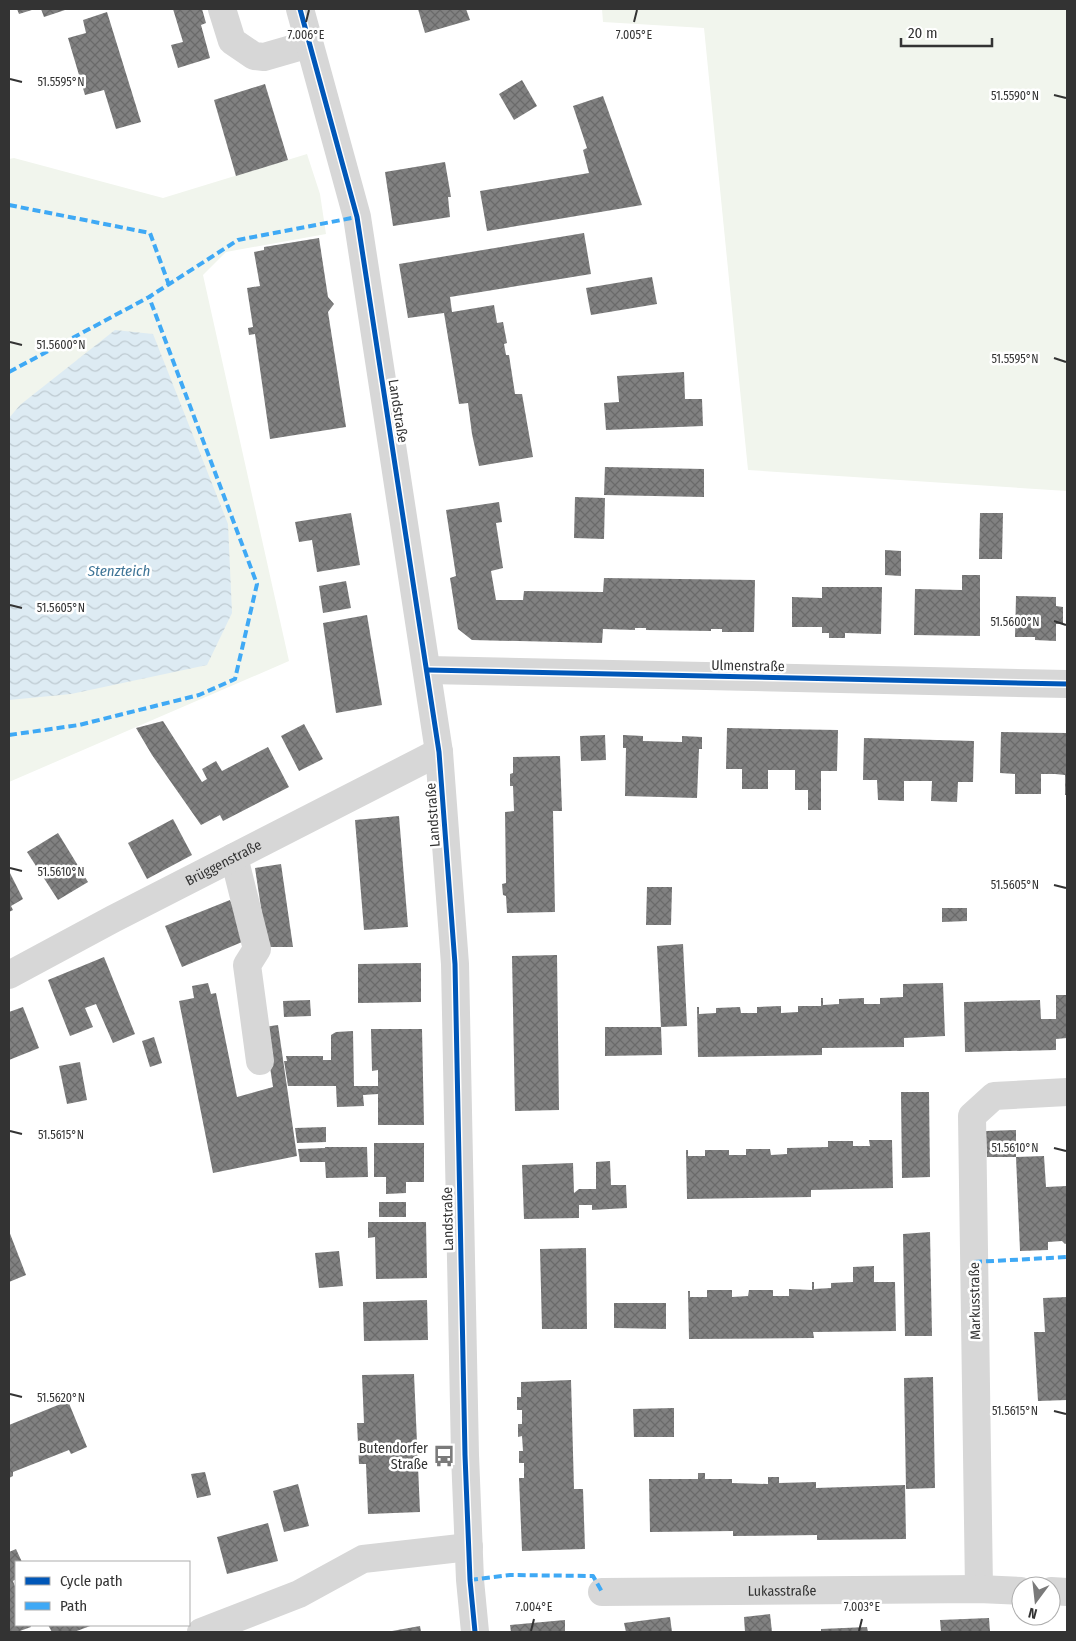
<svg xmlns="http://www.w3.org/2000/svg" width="1076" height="1641" viewBox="0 0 1076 1641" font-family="'Fira Sans Condensed',sans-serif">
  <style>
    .green { fill: #f1f5ed }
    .water { fill: url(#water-waves) }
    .building { fill: url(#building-cross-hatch) }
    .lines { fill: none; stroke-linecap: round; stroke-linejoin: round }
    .minor { stroke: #d7d7d7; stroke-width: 28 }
    .quiet { stroke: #3fa9f5; stroke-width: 4; stroke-dasharray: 8 4; stroke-linecap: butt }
    .cycleway-casing { stroke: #fff; stroke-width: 8 }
    .cycleway { stroke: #0057b8; stroke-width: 5 }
    .ticks { fill: none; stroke: #333; stroke-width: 2 }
    .labels { text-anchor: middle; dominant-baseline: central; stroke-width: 5; stroke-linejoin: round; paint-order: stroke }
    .street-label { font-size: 14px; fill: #333; stroke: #fff }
    .poi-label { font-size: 14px; fill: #333; stroke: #fff; text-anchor: end }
    .water-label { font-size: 15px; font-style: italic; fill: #3f7597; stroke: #fff }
    .ticks-label { font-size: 12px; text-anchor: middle; fill: #333; stroke: #fff; stroke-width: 5; stroke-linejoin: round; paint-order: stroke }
  </style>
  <defs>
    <pattern id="water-waves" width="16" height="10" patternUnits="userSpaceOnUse" patternTransform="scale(1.25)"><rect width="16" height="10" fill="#ddebf3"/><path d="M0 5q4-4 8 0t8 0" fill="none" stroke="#becad1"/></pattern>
    <pattern id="building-cross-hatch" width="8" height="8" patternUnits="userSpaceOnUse" patternTransform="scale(1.25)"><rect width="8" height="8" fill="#818181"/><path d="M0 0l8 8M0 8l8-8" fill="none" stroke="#6a6a6a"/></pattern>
  </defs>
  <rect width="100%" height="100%" fill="#fff"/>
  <g class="green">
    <path d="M602,9H1067V491L748,470L704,28L603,22Z"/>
    <path d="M307,154L320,194L326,234L226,252L203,275L289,661L9,782V159L14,158L163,198Z"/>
  </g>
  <path class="water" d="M115,330L153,334L228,524L232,613L207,665L71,694L9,700V418L20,405Z"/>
  <g class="building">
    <path d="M17,9H35L19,14Z"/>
    <path d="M41,9H68L44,17Z"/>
    <path d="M173,9H202L206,23L201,25L210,58L178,68L171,45L183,42Z"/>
    <path d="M418,9H466L470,20L425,33Z"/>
    <path d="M107,12L141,122L116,129L104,90L85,95L68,38L86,33L83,20Z"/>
    <path d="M522,80L537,106L514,120L499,94Z"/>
    <path d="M265,84L288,160L236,176L214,100Z"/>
    <path d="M603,96L642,205L487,231L480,191L589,173L583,150L587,148L573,106Z"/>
    <path d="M445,162L451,197H448L450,217L393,226L385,172Z"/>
    <path d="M584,233L591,274L450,297L452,312L494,305L497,323L503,322L507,343L504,344L506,355H509L515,394H522L533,457L479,466L472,434L468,403L459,404L444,313L408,318L399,264Z"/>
    <path d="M319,238L328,297L334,304L328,312L346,427L270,439L255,334L249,335L248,328L253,327L247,288L260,286L254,252L264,250V247Z"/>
    <path d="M652,277L657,304L591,315L586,288Z"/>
    <path d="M684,372L685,399H702L703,426L606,430L604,403L619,402L617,376Z"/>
    <path d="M605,467L704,469V497L604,495Z"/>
    <path d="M575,497L605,498L604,539L574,538Z"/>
    <path d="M499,502L502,522L496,523L503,568L491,571L496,600H523L524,591L603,592L604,578L755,580L754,632H722V629H711V631L646,630V628H635V630L603,629L602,643L472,640L458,629L450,578L456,576L446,510Z"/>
    <path d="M351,513L360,565L317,572L312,540L299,542L295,522Z"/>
    <path d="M980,513H1003L1002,559H979Z"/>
    <path d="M885,550L901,551V576L885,575Z"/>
    <path d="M962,575H980V636L914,635L915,589L962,590Z"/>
    <path d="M346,581L351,608L323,613L319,586Z"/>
    <path d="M822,587H882L881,634L845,633V638H829V633H822V627H792V597L822,598Z"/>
    <path d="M1016,596L1056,597V606L1063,607V624H1056V641L1035,640V637H1015Z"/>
    <path d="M367,615L382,705L336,713L323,623Z"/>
    <path d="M163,721L202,782L207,779L202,769L216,761L222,771L268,747L289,787L223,821L220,815L201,825L152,755L136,728Z"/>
    <path d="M304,724L323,759L299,771L281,736Z"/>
    <path d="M727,728L838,730L837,771H821V810H808V790H795V770H768V789H742V769H726Z"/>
    <path d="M1001,732L1067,733V795H1065V775L1055,774H1041V794H1015V774L1000,773Z"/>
    <path d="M605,735L606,760L581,761L580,736Z"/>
    <path d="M623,735L643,736V741L682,742V736L702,737V749H699L697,798L625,796L626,748H623Z"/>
    <path d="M864,738L974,741L973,782H958L957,802L931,801L932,781H904V801L878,800L877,780H863Z"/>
    <path d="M560,756L562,811H553L555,912L507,913L506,896L503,895L502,884L506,883L505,812L514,811L513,786H510V774L513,773V757Z"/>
    <path d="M399,816L408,927L364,930L355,820Z"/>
    <path d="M173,819L192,855L147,879L128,843Z"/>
    <path d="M58,833L88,882L58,900L27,852Z"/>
    <path d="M281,864L293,947H267L255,868Z"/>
    <path d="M9,871L23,899L11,906L13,910L9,912Z"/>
    <path d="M647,887H672L671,925H646Z"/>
    <path d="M230,900L247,940L182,967L165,926Z"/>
    <path d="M942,908H967V921L942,922Z"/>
    <path d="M683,944L687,1026L661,1027L657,946Z"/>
    <path d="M557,955L559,1110L515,1111L512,956Z"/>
    <path d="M104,957L135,1034L113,1043L96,1004L85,1008L93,1027L70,1036L48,980Z"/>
    <path d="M421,963V1002L358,1003V964Z"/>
    <path d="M208,983L211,994L216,993L237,1097L273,1087L264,1027L278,1025L297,1156L213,1173L179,1001L194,998L192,986Z"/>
    <path d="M943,983L945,1036L904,1038V1047L822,1048V1055L698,1057L697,1007H699V1014L716,1013V1008L740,1007L741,1013H757V1007L781,1006V1013L798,1012V1006H821V998H823V1005L839,1004V999L864,998V1004H880V998L903,997V984Z"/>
    <path d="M1056,995H1067V1038L1056,1039V1050L965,1052L964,1002L1040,1000L1041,1019H1056Z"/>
    <path d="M310,1000L311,1016L284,1017L283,1001Z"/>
    <path d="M23,1007L39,1048L9,1060V1012Z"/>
    <path d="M605,1027H661L662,1055L605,1056Z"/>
    <path d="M371,1029H422L424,1125H378V1094L363,1095L364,1106L337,1107L336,1086H288L284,1061H287L286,1056H323V1060H331V1035L336,1032L353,1031L354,1086H378V1070L372,1071Z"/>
    <path d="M154,1037L162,1063L150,1067L142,1041Z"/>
    <path d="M80,1062L87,1100L67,1104L59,1066Z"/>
    <path d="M901,1092H929L930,1177L902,1178Z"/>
    <path d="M326,1127V1142L297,1143L295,1128Z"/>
    <path d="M1016,1130V1157L1044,1156L1046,1187L1067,1186V1243L1065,1244L1062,1241L1048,1242V1250L1020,1251L1016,1157H987L986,1131Z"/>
    <path d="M869,1140H892L893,1188L811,1190V1197L687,1199L686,1150H688V1156H705V1150H729V1155H746V1149H770L771,1155L787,1154V1148L828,1147V1141H853V1146H870Z"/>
    <path d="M374,1143H424V1182H406V1193L386,1194V1177H374Z"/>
    <path d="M325,1147H367L368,1177L326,1178L325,1162H300L298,1149L325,1148Z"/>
    <path d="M610,1161L611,1185H626L627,1208L592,1210V1205H579V1218L524,1219L522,1165L573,1163L574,1193L579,1189H596V1162Z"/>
    <rect x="379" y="1202" width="27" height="15"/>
    <path d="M368,1222H426L427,1278L376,1279L375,1237L368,1238Z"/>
    <path d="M9,1231L26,1275L9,1282Z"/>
    <path d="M930,1232L932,1336H905L903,1234Z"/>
    <path d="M586,1248L587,1329H542L540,1249Z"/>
    <path d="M339,1251L343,1286L319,1288L315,1253Z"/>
    <path d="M874,1266V1282H895L896,1331L813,1332L814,1338L689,1339L688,1291H690V1297H707V1290H732V1297L748,1296L749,1290H773V1296H789V1289L812,1290V1282H814V1289L831,1288V1283L853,1282V1267Z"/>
    <path d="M1067,1297V1400L1038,1401L1034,1332H1045L1043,1298Z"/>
    <path d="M427,1300L428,1340L364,1341L363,1302Z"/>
    <path d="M614,1303H666V1329L614,1328Z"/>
    <path d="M414,1374L420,1512L368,1514L366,1464H359L357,1423H364L362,1375Z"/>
    <path d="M933,1377L935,1488L906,1489L904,1378Z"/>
    <path d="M571,1380L574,1489H583L585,1549L522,1551L519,1478H524V1463H519V1451H523L522,1436L518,1437V1424H522V1410H517V1397H521V1382Z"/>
    <path d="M68,1401L87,1447L71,1454L69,1450L13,1472V1476L9,1478V1425Z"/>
    <path d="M674,1408V1437H634L633,1409Z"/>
    <path d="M205,1472L211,1495L197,1498L191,1474Z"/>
    <path d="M698,1473H705V1479H732V1483L768,1484V1477H779V1483L816,1482V1488L905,1485L906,1539L817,1540V1535L733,1536V1531L650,1532L649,1479H698Z"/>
    <path d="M298,1484L309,1526L284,1532L273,1491Z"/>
    <path d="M268,1523L278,1561L227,1574L217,1537Z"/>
    <path d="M16,1549L22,1562H16V1579L13,1581L16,1589V1625H30L31,1627L17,1632H9V1552Z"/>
    <path d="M770,1614L772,1632H745L744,1617Z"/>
    <path d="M670,1617L672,1632H626L624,1623Z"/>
    <path d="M989,1618L990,1632H941L940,1620Z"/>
    <path d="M565,1620V1632H511L510,1625Z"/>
    <path d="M48,1625H93L74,1632H52Z"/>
    <path d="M420,1626L421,1632H392V1631Z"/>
    <path d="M867,1627L868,1632H821V1629Z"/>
  </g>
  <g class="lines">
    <g class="minor">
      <path d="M222,9L232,41L254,56L264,57L309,44"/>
      <path d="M300,9L357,217L439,752L455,964L465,1455L470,1580L475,1632"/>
      <path d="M428,670L1067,684"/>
      <path d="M234,857L257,949L247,965L260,1061"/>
      <path id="s1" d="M9,975L113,919L439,752"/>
      <path d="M979,1589L972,1116L994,1096L1067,1092"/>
      <path d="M1051,1591L1067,1592"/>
      <path id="s2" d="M602,1592L979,1589L1021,1591"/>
      <path d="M201,1632L299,1594L363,1559L469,1547"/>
    </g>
    <g class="quiet">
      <path d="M9,205L150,233L169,285"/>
      <path d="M9,372L149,297L238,240L357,217"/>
      <path d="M9,735L79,725L199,695L235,679L257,584L149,297"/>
      <path d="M974,1262L1067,1257"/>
      <path d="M470,1580L510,1575L593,1576L602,1592"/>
    </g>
    <g class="cycleway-casing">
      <g id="cycleway">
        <path d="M300,9L357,217L439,752L455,964L465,1455L470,1580L475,1632"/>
        <path d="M428,670L1067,684"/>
      </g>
    </g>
    <use href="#cycleway" class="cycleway"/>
  </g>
  <path class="ticks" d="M306,22L309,10M634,22L637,10M10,79L22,82M1054,95L1066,98M10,342L22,345M1054,358L1066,362M10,605L22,608M1054,621L1066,625M10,868L22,871M1054,885L1066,888M10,1131L22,1134M1054,1148L1066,1151M10,1394L22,1397M1054,1411L1066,1414M531,1631L534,1619M859,1631L862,1619"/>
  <defs>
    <g id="bus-bare" transform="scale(1.725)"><path d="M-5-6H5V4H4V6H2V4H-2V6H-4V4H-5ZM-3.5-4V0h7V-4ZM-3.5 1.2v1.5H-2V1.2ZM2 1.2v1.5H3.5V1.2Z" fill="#7a7a7a" stroke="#fff" stroke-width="2.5" paint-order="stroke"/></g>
  </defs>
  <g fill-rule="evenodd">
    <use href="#bus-bare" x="444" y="1456"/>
  </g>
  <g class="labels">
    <g class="street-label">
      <text transform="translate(398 411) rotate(81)">Landstraße</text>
      <text transform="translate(748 666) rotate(1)">Ulmenstraße</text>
      <text transform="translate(433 815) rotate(-94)">Landstraße</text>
      <text stroke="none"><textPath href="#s1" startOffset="242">Brüggenstraße</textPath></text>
      <text transform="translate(448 1219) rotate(-91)">Landstraße</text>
      <text transform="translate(975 1301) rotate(-91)">Markusstraße</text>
      <text stroke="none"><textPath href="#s2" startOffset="180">Lukasstraße</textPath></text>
    </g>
    <g class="poi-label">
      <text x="428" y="1448">Butendorfer<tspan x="428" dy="16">Straße</tspan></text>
    </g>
    <g class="water-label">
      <text x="119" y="571">Stenzteich</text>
    </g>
  </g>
  <g class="ticks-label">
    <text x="306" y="39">7.006°E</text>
    <text x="634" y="39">7.005°E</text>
    <text x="61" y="86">51.5595°N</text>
    <text x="1015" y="100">51.5590°N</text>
    <text x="61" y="349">51.5600°N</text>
    <text x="1015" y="363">51.5595°N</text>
    <text x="61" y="612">51.5605°N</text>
    <text x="1015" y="626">51.5600°N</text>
    <text x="61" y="876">51.5610°N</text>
    <text x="1015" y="889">51.5605°N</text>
    <text x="61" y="1139">51.5615°N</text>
    <text x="1015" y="1152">51.5610°N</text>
    <text x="61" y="1402">51.5620°N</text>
    <text x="1015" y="1415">51.5615°N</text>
    <text x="534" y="1611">7.004°E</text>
    <text x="862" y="1611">7.003°E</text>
  </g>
  <rect width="1076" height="1641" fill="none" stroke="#333333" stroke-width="20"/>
  <rect x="15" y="1561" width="175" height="65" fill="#ffffff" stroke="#adadad"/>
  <rect x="25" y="1577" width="25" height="8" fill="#0057b8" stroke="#adadad"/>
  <text x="60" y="1586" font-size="15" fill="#333333">Cycle path</text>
  <rect x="25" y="1602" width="25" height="8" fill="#3fa9f5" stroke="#adadad"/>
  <text x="60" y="1611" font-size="15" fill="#333333">Path</text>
  <g transform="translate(1036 1601) rotate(195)"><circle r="24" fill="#ffffff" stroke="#adadad"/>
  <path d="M0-4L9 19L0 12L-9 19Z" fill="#7a7a7a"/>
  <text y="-8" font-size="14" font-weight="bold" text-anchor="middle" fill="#333333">N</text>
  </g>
  <path d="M901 38v8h91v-8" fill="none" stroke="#333333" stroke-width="2.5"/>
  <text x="908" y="38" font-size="15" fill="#333333" stroke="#ffffff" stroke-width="4" paint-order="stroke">20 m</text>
</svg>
